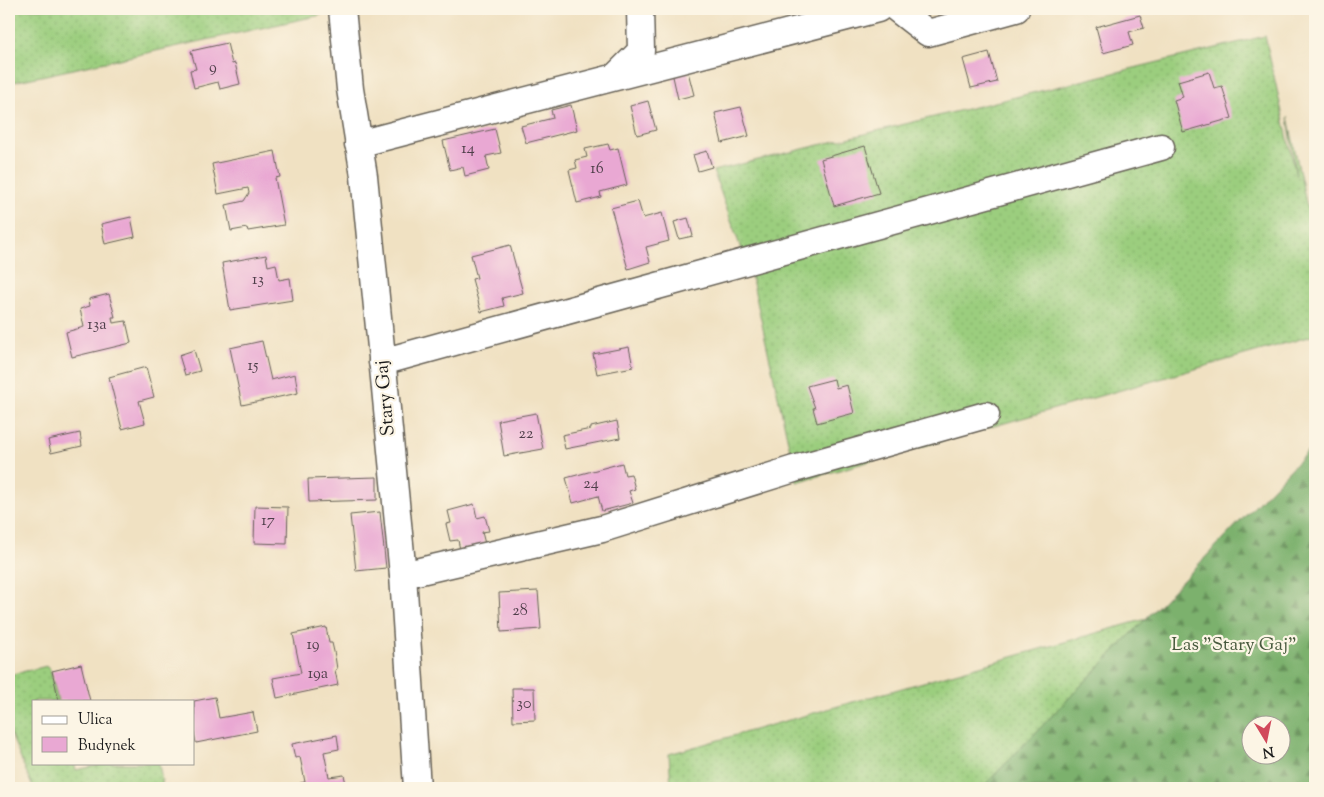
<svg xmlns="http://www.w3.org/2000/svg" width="1324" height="797" viewBox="0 0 1324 797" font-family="'Sorts Mill Goudy',serif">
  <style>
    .grass { fill: url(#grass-dots); stroke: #5c754d }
    .forest { fill: url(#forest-firs); stroke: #4c6644; fill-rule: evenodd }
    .building { fill: #e9a8d3 }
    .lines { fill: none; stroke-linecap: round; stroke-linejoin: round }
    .minor-casing { stroke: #666156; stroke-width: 29 }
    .minor { stroke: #fff; stroke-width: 26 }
    .labels { text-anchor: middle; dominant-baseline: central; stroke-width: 4.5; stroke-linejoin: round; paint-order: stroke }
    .number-label { font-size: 16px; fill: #4f3f4a }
    .street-label { font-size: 19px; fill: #1c1c1c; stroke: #fcf5e5 }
    .park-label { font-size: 19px; fill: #485a3e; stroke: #fcf5e5 }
  </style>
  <defs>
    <pattern id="grass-dots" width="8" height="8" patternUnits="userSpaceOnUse" patternTransform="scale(1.25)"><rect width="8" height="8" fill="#9bce7e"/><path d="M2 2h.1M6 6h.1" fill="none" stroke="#85b06c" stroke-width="1.8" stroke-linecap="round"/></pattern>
    <pattern id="forest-firs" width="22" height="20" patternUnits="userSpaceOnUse" patternTransform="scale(1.25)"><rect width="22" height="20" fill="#7cb16d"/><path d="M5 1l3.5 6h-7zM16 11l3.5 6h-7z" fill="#658f59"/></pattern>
  </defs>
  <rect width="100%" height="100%" fill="#fcf5e5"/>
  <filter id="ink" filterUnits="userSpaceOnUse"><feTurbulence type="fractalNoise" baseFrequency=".02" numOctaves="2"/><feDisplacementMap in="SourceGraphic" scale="10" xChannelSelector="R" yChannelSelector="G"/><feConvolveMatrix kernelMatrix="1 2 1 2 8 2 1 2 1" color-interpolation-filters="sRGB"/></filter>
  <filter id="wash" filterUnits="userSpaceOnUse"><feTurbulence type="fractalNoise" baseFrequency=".0096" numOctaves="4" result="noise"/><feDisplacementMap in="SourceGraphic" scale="20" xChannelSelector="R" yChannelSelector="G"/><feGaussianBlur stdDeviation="1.12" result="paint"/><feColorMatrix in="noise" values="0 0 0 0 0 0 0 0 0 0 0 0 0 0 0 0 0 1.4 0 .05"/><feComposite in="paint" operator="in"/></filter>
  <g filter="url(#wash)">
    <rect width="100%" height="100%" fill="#f0e1c2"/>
    <g class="grass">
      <path d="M9,9H321V15L9,83Z"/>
      <path d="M1265,36L1296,175L1288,117L1315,245V335L797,482L752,279L713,171Z"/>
      <path d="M1146,619L982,788H671L669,754Z"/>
      <path d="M47,666L50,669L58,701H34V763H74L76,770L110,763H159L163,788H33L9,730V675Z"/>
    </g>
    <path class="forest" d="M1315,444V788H982ZM1252,724H1282V754H1252Z"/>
    <g id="blocks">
      <g class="building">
        <path d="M1140,15L1144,28L1129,32L1133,45L1103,53L1096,27Z"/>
        <path d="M227,43L232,64L235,63L240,84L220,89L218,82L194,88L190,70L196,69L191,51Z"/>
        <path d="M989,52L997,82L971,88L963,59Z"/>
        <path d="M687,68L694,95L678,99L672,72Z"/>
        <path d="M1209,72L1214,88L1222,86L1232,118L1183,132L1174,100L1183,97L1178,81Z"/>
        <path d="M648,101L656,130L637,135L630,106Z"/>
        <path d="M571,105L577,130L526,143L521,126L553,118L551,110Z"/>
        <path d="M741,107L749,136L722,143L715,113Z"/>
        <path d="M495,129L501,153L486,156L489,170L465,176L463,167L450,170L443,141Z"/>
        <path d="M608,144L610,150L618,148L627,185L600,192L601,197L577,203L569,170L577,168L575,160L587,157L585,149Z"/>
        <path d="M865,146L879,193L834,206L821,159Z"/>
        <path d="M275,151L280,177L275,178L284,225L248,231L247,228L231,231L226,205L244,201L249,193L248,188L218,194L212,164Z"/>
        <path d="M707,151L712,167L698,171L693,155Z"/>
        <path d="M638,201L643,218L662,213L669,241L646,247L650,262L628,269L611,208Z"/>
        <path d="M131,217L135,237L105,244L101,224Z"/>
        <path d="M688,218L693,236L679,239L674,222Z"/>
        <path d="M510,245L523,293L502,298L504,306L481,312L472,279L477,278L471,255Z"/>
        <path d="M266,255L268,266L276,264L279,280L290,278L293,300L230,310L222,263Z"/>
        <path d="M109,294L115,317H112L113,323L126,321L131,343L72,357L66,332L84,327L80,309L90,306L89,299Z"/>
        <path d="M262,341L271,380L295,374L298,393L242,405L230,348Z"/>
        <path d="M629,347L633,367L597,374L593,354Z"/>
        <path d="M194,350L200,371L185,375L179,355Z"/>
        <path d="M146,367L154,397L139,401L145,423L122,429L109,377Z"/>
        <path d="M834,379L836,388L847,385L854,413L817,423L813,408H815L807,386Z"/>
        <path d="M536,413L543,449L504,456L498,420Z"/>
        <path d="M617,421L620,438L565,449L562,435L591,429V427Z"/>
        <path d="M80,433L82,446L51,453L48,440Z"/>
        <path d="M622,463L625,475L631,474L635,489L629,491L633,503L602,511L598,496L573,503L566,478Z"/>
        <path d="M377,477V500L309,502L308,479Z"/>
        <path d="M474,504L477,518L485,516L489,531L482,532L485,544L460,550L458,540L450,541L446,524L451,523L448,511Z"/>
        <path d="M255,506L288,507L287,544L254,543Z"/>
        <path d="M380,512L386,568L356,571L350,515Z"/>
        <path d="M538,591L541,629L501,632L499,593Z"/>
        <path d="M326,627L329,643H332L335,656L337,669L335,670L338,685L277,698L273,678L301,673L293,634Z"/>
        <path d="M81,664L90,701H59L52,671Z"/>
        <path d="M512,688H534L535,720L513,721Z"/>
        <path d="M215,697L219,718L253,712L257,731L196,743L194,733V701Z"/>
        <path d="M337,735L339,749L324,752L329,777L344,775L347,788H301L300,783L305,782L300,757L295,758L292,744Z"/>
      </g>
    </g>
  </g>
  <g filter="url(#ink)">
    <use href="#blocks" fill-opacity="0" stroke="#666156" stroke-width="1"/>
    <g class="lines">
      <g class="minor-casing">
        <g id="minor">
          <path d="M342,9L350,89L364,176L385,388L403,575L417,788"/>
          <path d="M897,9L928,33L1016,9"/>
          <path d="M616,76L641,51L640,9"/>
          <path d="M358,144L878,9"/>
          <path d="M382,362L1161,147"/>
          <path d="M403,575L602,529L794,469L986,415"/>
        </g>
      </g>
      <use href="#minor" class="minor"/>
    </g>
  </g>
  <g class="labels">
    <g class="number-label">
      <text x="213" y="68">9</text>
      <text x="468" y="149">14</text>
      <text x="597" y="169">16</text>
      <text x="258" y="280">13</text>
      <text x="97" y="325">13a</text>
      <text x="253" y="366">15</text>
      <text x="526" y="434">22</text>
      <text x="591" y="484">24</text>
      <text x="268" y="521">17</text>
      <text x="520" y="611">28</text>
      <text x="313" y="645">19</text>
      <text x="318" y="674">19a</text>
      <text x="524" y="704">30</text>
    </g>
    <g class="street-label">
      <text transform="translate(386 398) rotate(-95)">Stary Gaj</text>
    </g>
    <g class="park-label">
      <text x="1234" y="645">Las "Stary Gaj"</text>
    </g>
  </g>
  <rect width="1324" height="797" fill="none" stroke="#fcf5e5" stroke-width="30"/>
  <rect x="32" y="700" width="162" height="65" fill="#fcf5e5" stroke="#a29e95"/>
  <rect x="42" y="716" width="25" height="8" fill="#ffffff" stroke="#a29e95"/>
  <text x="78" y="724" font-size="15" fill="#1c1c1c">Ulica</text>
  <rect x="42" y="737" width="25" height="15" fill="#e9a8d3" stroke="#a29e95"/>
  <text x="78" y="750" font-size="15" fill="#1c1c1c">Budynek</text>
  <g transform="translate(1266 740) rotate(170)"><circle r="24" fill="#fcf5e5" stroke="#a29e95"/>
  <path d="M0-4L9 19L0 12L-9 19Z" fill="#d1495b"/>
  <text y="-8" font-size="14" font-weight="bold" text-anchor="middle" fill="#1c1c1c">N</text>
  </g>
</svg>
